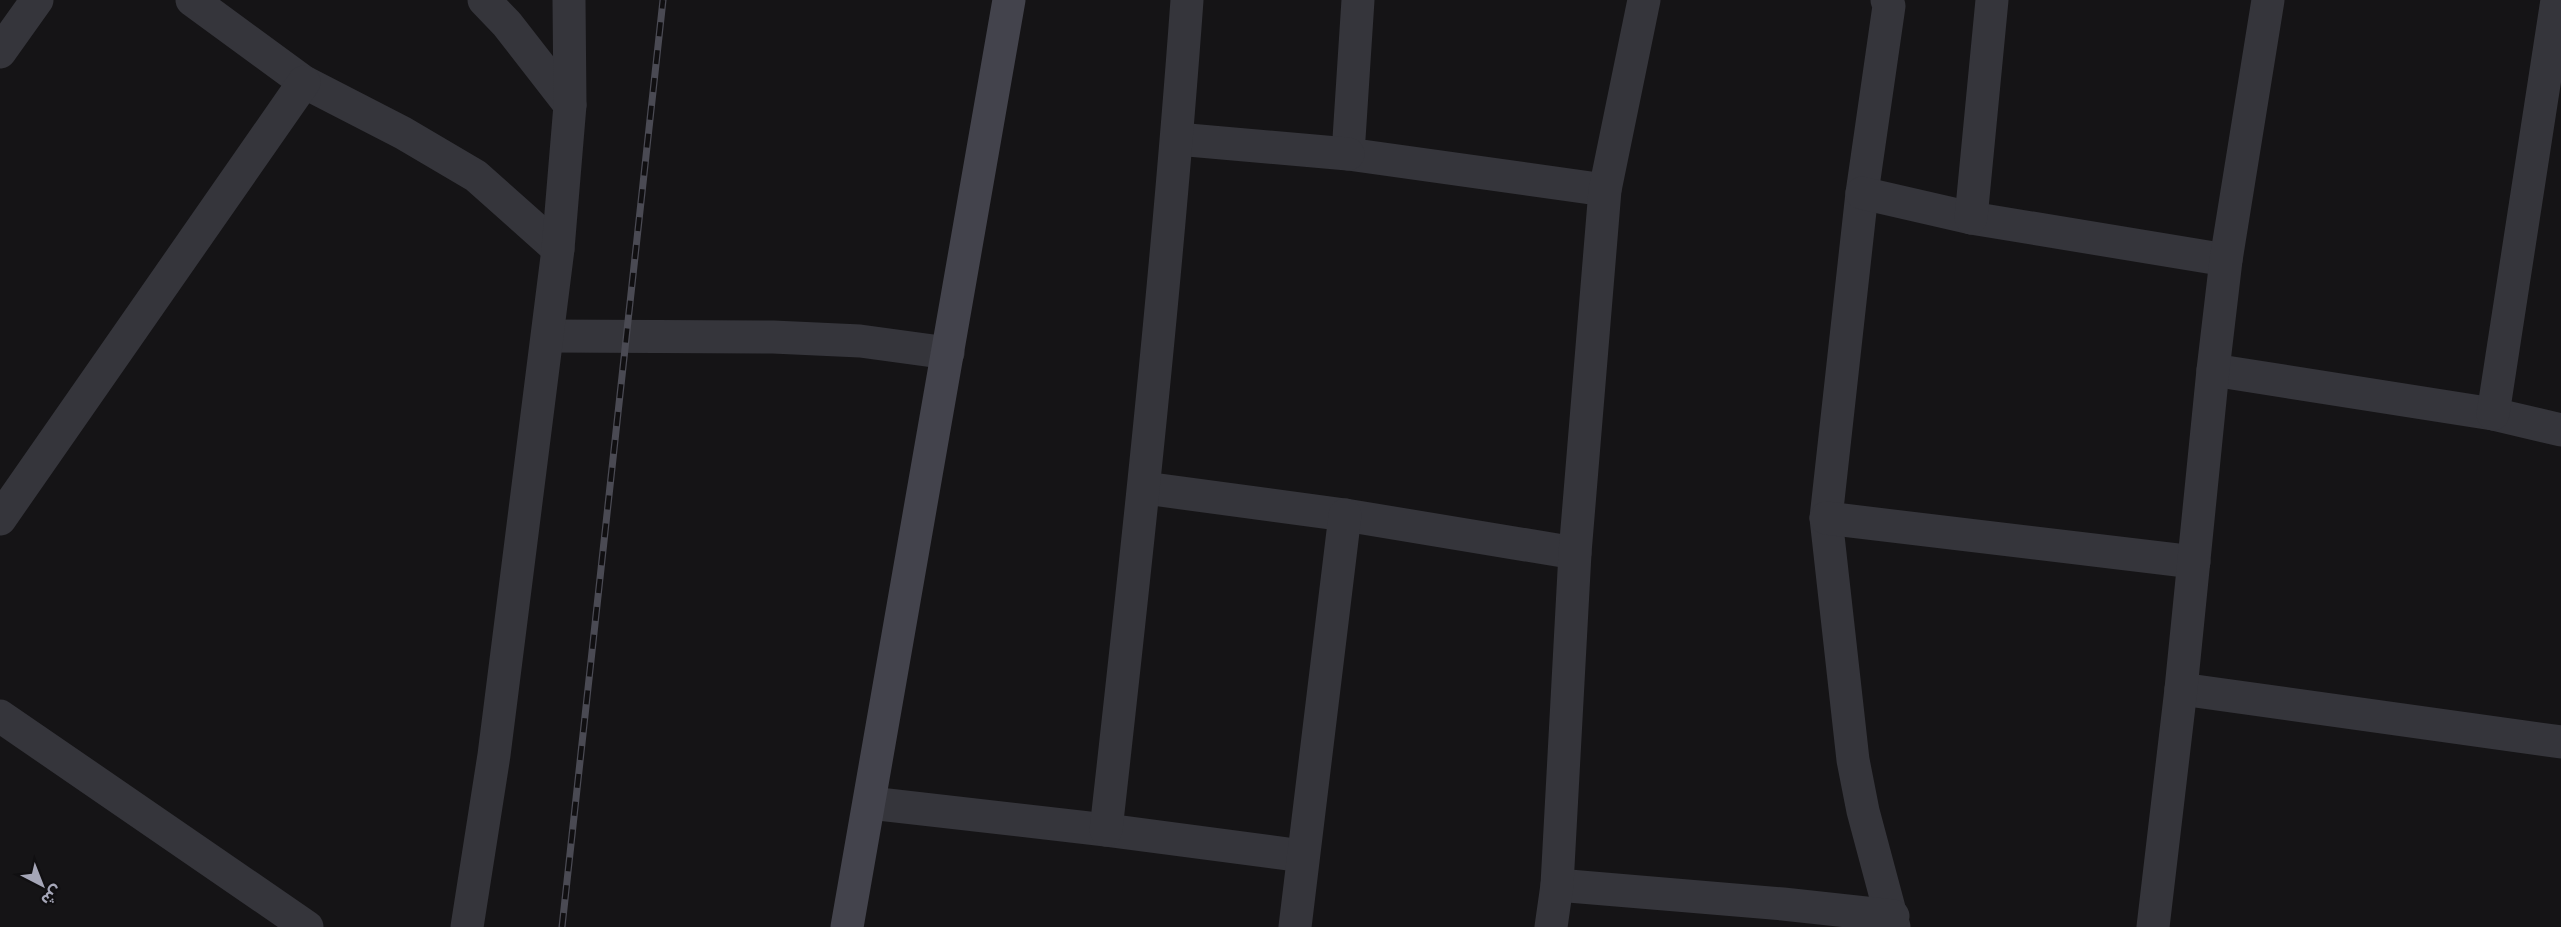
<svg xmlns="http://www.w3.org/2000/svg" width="2561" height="927" viewBox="0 0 2561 927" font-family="Jost,'Noto Sans Arabic',sans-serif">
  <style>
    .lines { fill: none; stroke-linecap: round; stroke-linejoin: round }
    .street { stroke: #35353b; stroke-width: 33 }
    .secondary { stroke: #43434c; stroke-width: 33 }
    .rail-casing { stroke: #4a4a53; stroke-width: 7 }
    .rail { stroke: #100f11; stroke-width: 4.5; stroke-dasharray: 14; stroke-linecap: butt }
  </style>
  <rect width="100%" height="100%" fill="#151416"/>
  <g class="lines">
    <g class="street">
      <path d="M192,0L304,82L403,133L476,176L558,249"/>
      <path d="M484,0L507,24L570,105"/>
      <path d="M1358,0L1348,154L1605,190"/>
      <path d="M1887,0L1889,6L1862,193L1826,518L1853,760L1863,811L1894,927"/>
      <path d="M0,52L37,0"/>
      <path d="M1177,139L1348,154"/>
      <path d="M1862,193L1971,218L2226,260"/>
      <path d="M1971,218L1992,0"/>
      <path d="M548,336L773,337L860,341L948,353"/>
      <path d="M2213,370L2493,414L2561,430"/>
      <path d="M2493,414L2557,0"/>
      <path d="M1145,488L1345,515L1575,553"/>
      <path d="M1826,518L2194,562"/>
      <path d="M0,519L304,82"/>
      <path d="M2181,689L2561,742"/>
      <path d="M0,716L307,927"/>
      <path d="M870,803L1106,830L1303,856"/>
      <path d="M1106,830C1137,554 1167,277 1187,0"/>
      <path d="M1557,885L1783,904L1893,916"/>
      <path d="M467,927L494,755L558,249L570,105L569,0"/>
      <path d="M1295,927L1345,515"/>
      <path d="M1551,927L1557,885L1575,553L1605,190L1644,0"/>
      <path d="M2153,927L2181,689L2213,370L2226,260L2268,0"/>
    </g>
    <path class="secondary" d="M847,927L1009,0"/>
    <g class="rail-casing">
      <path id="rail" d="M562,927L663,0"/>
    </g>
    <use href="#rail" class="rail"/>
  </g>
  <g transform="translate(42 885) rotate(138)" stroke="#100f11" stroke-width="4.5" paint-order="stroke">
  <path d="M0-4.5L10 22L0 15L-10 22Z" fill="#a5a6b7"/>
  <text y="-9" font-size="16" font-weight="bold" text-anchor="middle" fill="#a5a6b7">ش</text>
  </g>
</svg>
